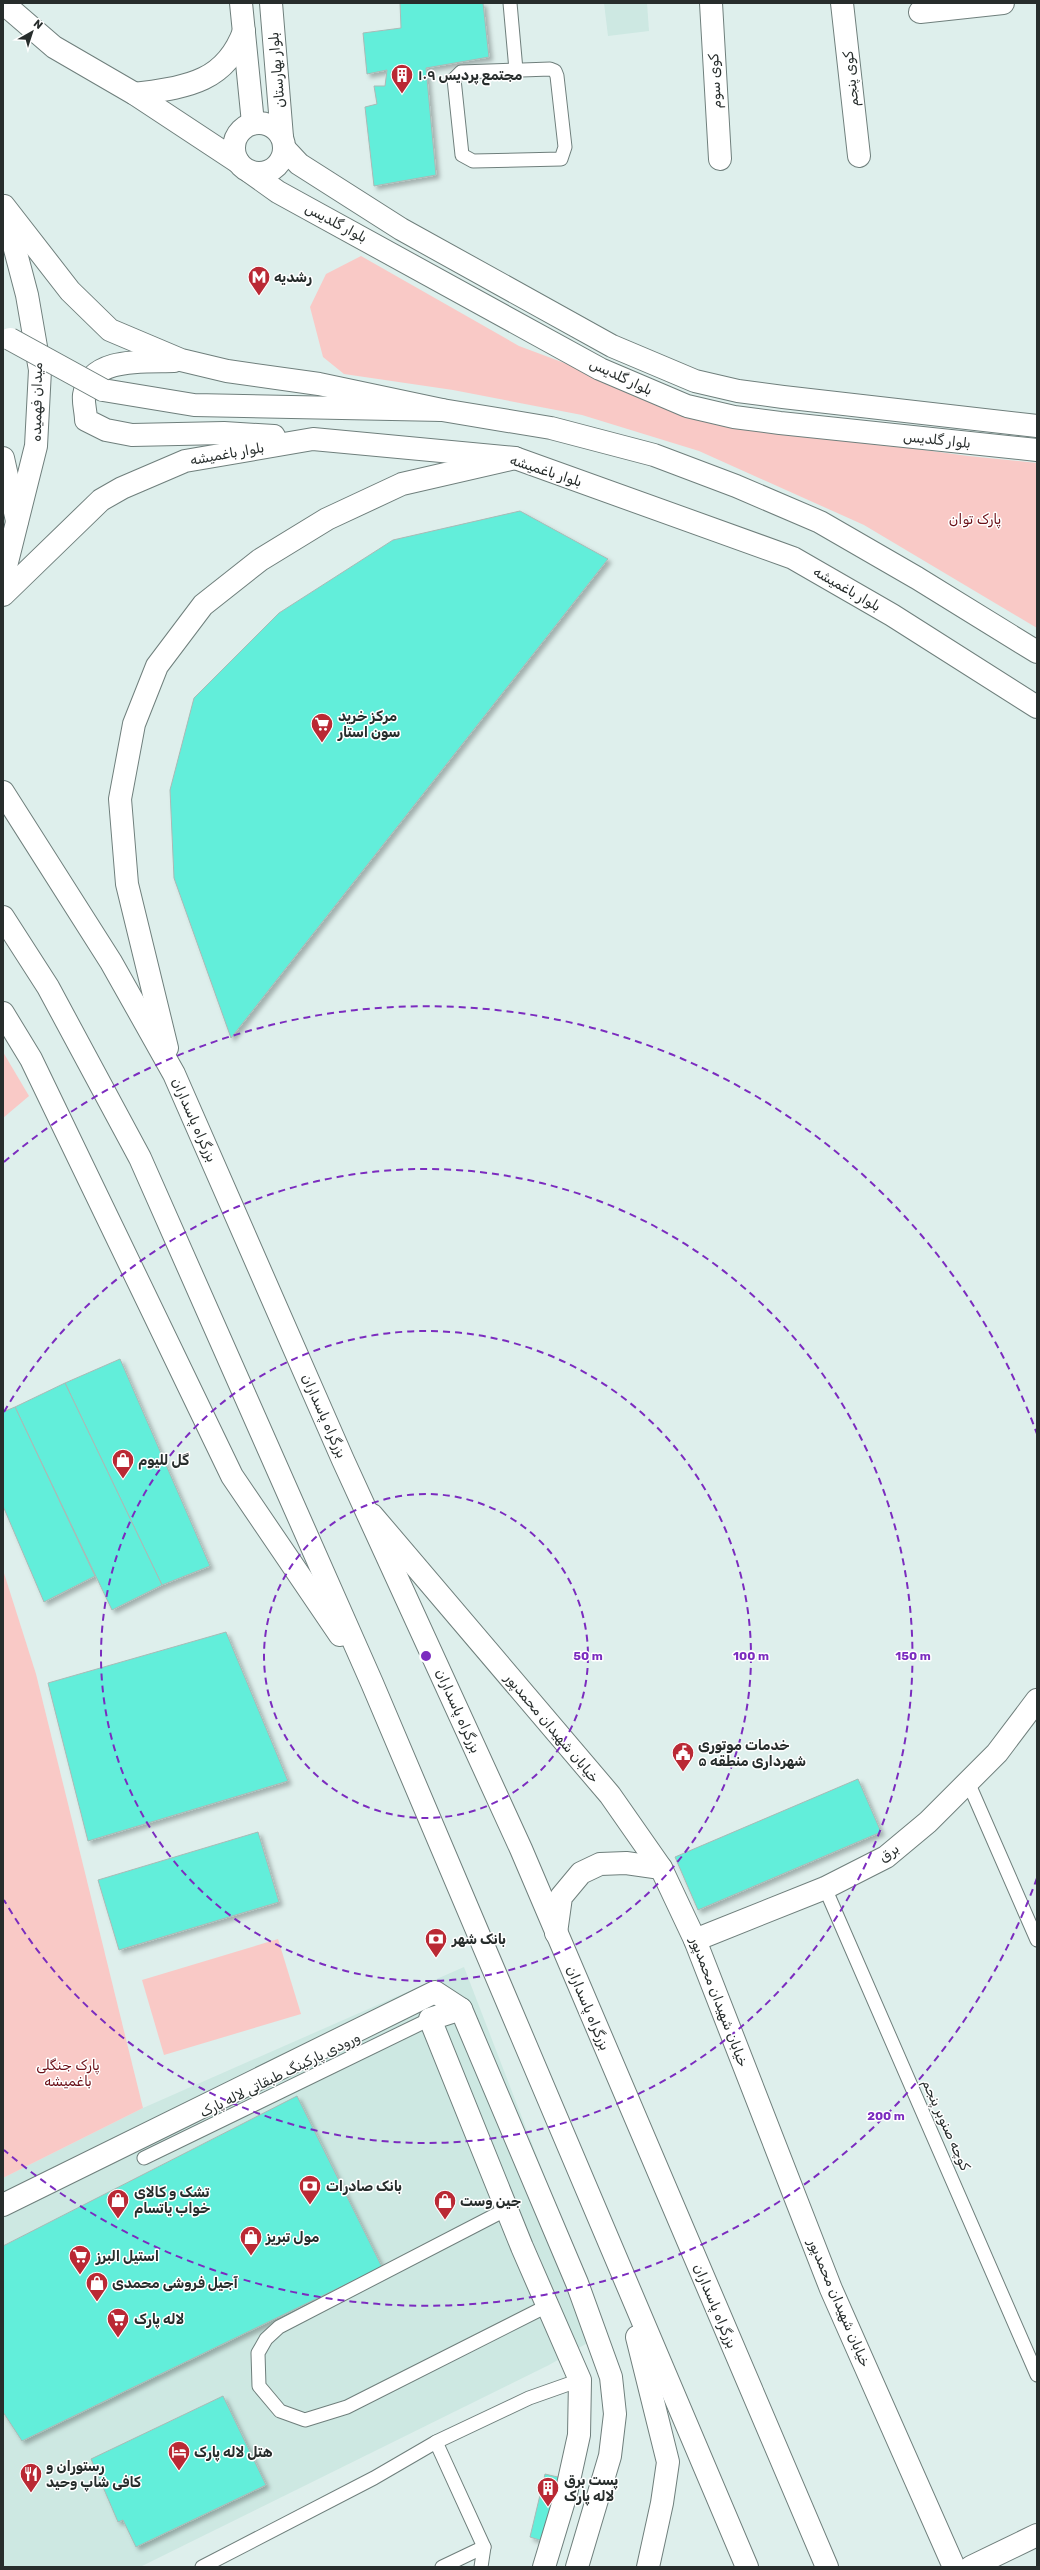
<svg xmlns="http://www.w3.org/2000/svg" width="1040" height="2570" viewBox="0 0 1040 2570" font-family="Rubik,Vazirmatn,sans-serif">
  <style>
    .built { fill: #cde8e2 }
    .green { fill: #f9c9c6 }
    .building { fill: #62eeda; stroke: #a9bab6; filter: url(#shadow) }
    .lines { fill: none; stroke-linecap: round; stroke-linejoin: round }
    .lane-casing { stroke: #6f7f7c; stroke-width: 15 }
    .street-casing { stroke: #6f7f7c; stroke-width: 24 }
    .secondary-casing { stroke: #6f7f7c; stroke-width: 24 }
    .primary-casing { stroke: #6f7f7c; stroke-width: 24 }
    .highway-casing { stroke: #6f7f7c; stroke-width: 24 }
    .lane { stroke: #fff; stroke-width: 13 }
    .street { stroke: #fff; stroke-width: 22 }
    .secondary { stroke: #fff; stroke-width: 22 }
    .primary { stroke: #fff; stroke-width: 22 }
    .highway { stroke: #fff; stroke-width: 22 }
    .highway-bridge-casing { stroke: #6f7f7c; stroke-width: 24; stroke-linecap: butt }
    .highway-bridge { stroke: #fff; stroke-width: 22 }
    .ring { fill: none; stroke: #7b2cbf; stroke-width: 2; stroke-dasharray: 7 5 }
    .labels { text-anchor: middle; dominant-baseline: central; stroke-width: 3; stroke-linejoin: round; paint-order: stroke }
    .street-label { font-size: 14px; fill: #272d2c; stroke: #fff }
    .poi-label { font-size: 14px; font-weight: bold; fill: #272d2c; stroke: #fff; text-anchor: start }
    .park-label { font-size: 14px; fill: #6a0f17; stroke: #fff }
    .centre { fill: #7b2cbf; stroke: #fff; stroke-width: 2 }
    .ring-label { font-size: 12px; text-anchor: middle; font-weight: bold; fill: #7b2cbf; stroke: #fff; stroke-width: 3; stroke-linejoin: round; paint-order: stroke }
  </style>
  <defs>
    <filter id="shadow"><feDropShadow dx="3.5" dy="3.5" stdDeviation="2" flood-color="#0004"/></filter>
  </defs>
  <rect width="100%" height="100%" fill="#deefec"/>
  <g class="built">
    <path d="M604,3H647L649,31L608,36Z"/>
    <path d="M464,1967L605,2333L549,2365L140,2567H3V2178L143,2108Z"/>
  </g>
  <g class="green">
    <path d="M361,256L519,346L722,422L968,456L1037,463V628L864,525L699,451L582,415L453,390L344,374L323,357L310,307L326,274Z"/>
    <path d="M3,1052L29,1096L3,1118Z"/>
    <path d="M3,1570L36,1674L143,2108L3,2178Z"/>
    <path d="M278,1939L301,2014L164,2055L142,1980Z"/>
  </g>
  <g class="building">
    <path d="M400,3H483L489,57L426,68L436,175L374,186L365,107L377,104L374,86H385L387,70L367,74L363,33L401,28Z"/>
    <path d="M520,511L608,559L231,1038L174,878L170,790L194,698L279,613L393,540Z"/>
    <path d="M120,1359L210,1566L162,1585L65,1383Z"/>
    <path d="M65,1383L162,1585L112,1610L15,1407Z"/>
    <path d="M15,1407L95,1576L44,1602L3,1506V1412Z"/>
    <path d="M226,1632L288,1781L88,1841L48,1683Z"/>
    <path d="M858,1779L881,1832L698,1910L675,1857Z"/>
    <path d="M258,1832L279,1902L119,1950L98,1880Z"/>
    <path d="M297,2096L382,2267L22,2441L3,2412V2246Z"/>
    <path d="M223,2396L266,2485L136,2547L123,2520L118,2522L91,2459Z"/>
    <path d="M545,2474L566,2479L549,2543L530,2537Z"/>
  </g>
  <g class="lines">
    <g class="lane-casing">
      <g id="lane">
        <path d="M510,3L516,70"/>
        <path d="M550,69L555,71L557,76L565,147L561,159L473,161L462,155L454,79L461,72Z"/>
        <path d="M968,1782L1037,1940"/>
        <path d="M825,1888L1037,2375"/>
        <path d="M144,2158L430,2019"/>
        <path d="M507,2209L279,2327L266,2339L258,2353L259,2386L280,2411L305,2420L347,2407L547,2306"/>
        <path d="M436,2442L484,2547L442,2567"/>
        <path d="M202,2567L374,2478L436,2442L529,2398L580,2380"/>
        <path d="M481,2567L484,2547"/>
      </g>
    </g>
    <g class="street-casing">
      <g id="street">
        <path d="M711,3L720,159"/>
        <path d="M842,3L859,156"/>
        <path d="M920,12L1003,3"/>
      </g>
    </g>
    <g class="secondary-casing">
      <g id="secondary">
        <path d="M3,3L54,47L135,94L238,162"/>
        <path d="M241,3L253,123"/>
        <path d="M271,3L282,137"/>
        <path d="M135,94C184,87 225,84 244,31"/>
        <circle cx="259" cy="148" r="25"/>
        <path d="M285,149L299,164L401,229L612,346L695,381L738,391L783,397L1037,426"/>
        <path d="M250,172L278,192L600,369L687,406L734,417L780,423L1037,450"/>
        <path d="M372,1515L610,1795L661,1868L695,1940L831,2289L954,2567"/>
        <path d="M695,1940L825,1888L886,1857L928,1822L997,1753L1037,1700"/>
        <path d="M461,2009L430,2019L522,2247L580,2380L579,2435L566,2494L544,2567"/>
        <path d="M3,2205L435,1992L461,2009L577,2283L611,2377L615,2414L610,2456L577,2567"/>
        <path d="M971,2567L1037,2535"/>
      </g>
    </g>
    <g class="primary-casing">
      <g id="primary">
        <path d="M4,206L70,291L110,330L181,360L227,371L319,384L442,410L551,428L654,455L736,486L820,522L917,578L1037,652"/>
        <path d="M174,361C146,362 90,356 84,395C83,403 86,412 86,420L106,430L132,435L224,433L274,436"/>
        <path d="M3,578L36,446L40,370L27,295L6,215"/>
        <path d="M3,595L101,500L122,488L185,461L313,439L515,458L793,558L892,615L1037,707"/>
      </g>
    </g>
    <g class="highway-casing">
      <g id="highway">
        <path d="M103,390L194,405L442,410"/>
        <path d="M3,458L17,521"/>
        <path d="M3,792L111,962L174,1074L343,1460L521,1849L827,2567"/>
        <path d="M3,917L48,987L140,1158L372,1683L747,2567"/>
        <path d="M3,1013L31,1059L232,1476L340,1635"/>
        <path d="M167,1048L127,884L120,799L134,724L157,666L203,605L260,560L327,519L402,484L515,458"/>
        <path d="M556,1933L561,1897L581,1873L600,1864L626,1863L661,1868"/>
        <path d="M637,2337L668,2462L662,2503L648,2567"/>
      </g>
    </g>
    <use href="#lane" class="lane"/>
    <use href="#street" class="street"/>
    <use href="#secondary" class="secondary"/>
    <use href="#primary" class="primary"/>
    <use href="#highway" class="highway"/>
    <g class="highway-bridge-casing">
      <path id="highway-bridge" d="M10,339L103,390"/>
    </g>
    <use href="#highway-bridge" class="highway-bridge"/>
  </g>
  <g class="ring">
    <circle cx="426" cy="1656" r="162"/>
    <circle cx="426" cy="1656" r="325"/>
    <path d="M4 1412A487 487 0 1 1 4 1900"/>
    <path d="M1037 1878A650 650 0 0 1 4 2150M4 1162A650 650 0 0 1 1037 1434"/>
  </g>
  <defs>
    <g id="building-pin" transform="scale(1.15)"><path d="M0 17L-7.5 6A9.5 9.5 0 1 1 7.5 6Z" fill="#ba2934" stroke="#fff"/><path d="M-4-6H4V6H1V3H-1V6H-4ZM-2.5-4.3h1.7v1.8h-1.7ZM.8-4.3h1.7v1.8H.8ZM-2.5-1h1.7V.8h-1.7ZM.8-1h1.7V.8H.8Z" fill="#fff"/></g>
    <g id="metro-pin" transform="scale(1.15)"><path d="M0 17L-7.5 6A9.5 9.5 0 1 1 7.5 6Z" fill="#ba2934" stroke="#fff"/><path d="M-5.5 5V-5H-3L0 0L3-5H5.5V5H3V-.5L0 4L-3-.5V5Z" fill="#fff"/></g>
    <g id="supermarket-pin" transform="scale(1.15)"><path d="M0 17L-7.5 6A9.5 9.5 0 1 1 7.5 6Z" fill="#ba2934" stroke="#fff"/><path d="M-6-5.5h2.5l.6 2H6L4.5 2H-2.5L-4.4-4H-6ZM-1.5 3.2a1.3 1.3 0 1 0 .1 0ZM3 3.2a1.3 1.3 0 1 0 .1 0Z" fill="#fff"/></g>
    <g id="shop-pin" transform="scale(1.15)"><path d="M0 17L-7.5 6A9.5 9.5 0 1 1 7.5 6Z" fill="#ba2934" stroke="#fff"/><path d="M-5-2.5h2.3a2.7 3.5 0 0 1 5.4 0H5L5.5 6h-11ZM-1.5-2.5h3a1.5 2.3 0 0 0-3 0Z" fill="#fff"/></g>
    <g id="civic-pin" transform="scale(1.15)"><path d="M0 17L-7.5 6A9.5 9.5 0 1 1 7.5 6Z" fill="#ba2934" stroke="#fff"/><path d="M-.6-6.5H3V-4.5H.6V-3L4-1V1h2V6H-6V1h2V-1L-.6-3ZM-1.2 2.5V6h2.4V2.5Z" fill="#fff"/></g>
    <g id="bank-pin" transform="scale(1.15)"><path d="M0 17L-7.5 6A9.5 9.5 0 1 1 7.5 6Z" fill="#ba2934" stroke="#fff"/><path d="M-6-4H6V4H-6ZM0-2.3a2.3 2.3 0 1 0 0 4.6a2.3 2.3 0 1 0 0-4.6Z" fill="#fff"/></g>
    <g id="hotel-pin" transform="scale(1.15)"><path d="M0 17L-7.5 6A9.5 9.5 0 1 1 7.5 6Z" fill="#ba2934" stroke="#fff"/><path d="M-6-4.5h1.5V1H6V5H4.5V3h-9V5H-6ZM-4 0a1.8 1.8 0 1 1 3.6 0ZM.5 0V-2.5h3Q6-2.5 6 0Z" fill="#fff"/></g>
    <g id="restaurant-pin" transform="scale(1.15)"><path d="M0 17L-7.5 6A9.5 9.5 0 1 1 7.5 6Z" fill="#ba2934" stroke="#fff"/><path d="M-5-6h1v4h1v-4h1v4h1v-4h1v5L-1.5 .5V6h-2V.5L-5-1ZM5-6V6H3V1.5H1.5Q1.5-4 5-6Z" fill="#fff"/></g>
  </defs>
  <g fill-rule="evenodd">
    <use href="#building-pin" x="402" y="75"/>
    <use href="#metro-pin" x="259" y="277"/>
    <use href="#supermarket-pin" x="322" y="724"/>
    <use href="#shop-pin" x="123" y="1460"/>
    <use href="#civic-pin" x="683" y="1753"/>
    <use href="#bank-pin" x="436" y="1939"/>
    <use href="#bank-pin" x="310" y="2186"/>
    <use href="#shop-pin" x="118" y="2200"/>
    <use href="#shop-pin" x="445" y="2201"/>
    <use href="#shop-pin" x="251" y="2237"/>
    <use href="#supermarket-pin" x="80" y="2256"/>
    <use href="#shop-pin" x="97" y="2283"/>
    <use href="#supermarket-pin" x="118" y="2319"/>
    <use href="#hotel-pin" x="179" y="2452"/>
    <use href="#restaurant-pin" x="31" y="2474"/>
    <use href="#building-pin" x="548" y="2488"/>
  </g>
  <g class="labels">
    <g class="street-label">
      <text transform="translate(277 70) rotate(-95)">بلوار بهارستان</text>
      <text transform="translate(851 79) rotate(-96)">کوی پنجم</text>
      <text transform="translate(715 81) rotate(-93)">کوی سوم</text>
      <text transform="translate(336 223) rotate(28)">بلوار گلدیس</text>
      <text transform="translate(621 377) rotate(25)">بلوار گلدیس</text>
      <text transform="translate(37 402) rotate(-89)">میدان فهمیده</text>
      <text transform="translate(937 440) rotate(6)">بلوار گلدیس</text>
      <text transform="translate(227 454) rotate(-10)">بلوار باغمیشه</text>
      <text transform="translate(546 471) rotate(18)">بلوار باغمیشه</text>
      <text transform="translate(847 589) rotate(30)">بلوار باغمیشه</text>
      <text transform="translate(194 1120) rotate(66)">بزرگراه پاسداران</text>
      <text transform="translate(324 1416) rotate(66)">بزرگراه پاسداران</text>
      <text transform="translate(458 1711) rotate(66)">بزرگراه پاسداران</text>
      <text transform="translate(552 1728) rotate(50)">خیابان شهیدان محمدپور</text>
      <text transform="translate(889 1853) rotate(-35)">برق</text>
      <text transform="translate(719 2002) rotate(69)">خیابان شهیدان محمدپور</text>
      <text transform="translate(588 2008) rotate(67)">بزرگراه پاسداران</text>
      <text transform="translate(280 2075) rotate(-26)">ورودی پارکینگ طبقاتی لاله پارک</text>
      <text transform="translate(946 2125) rotate(66)">کوچه صنوبر پنجم</text>
      <text transform="translate(839 2303) rotate(67)">خیابان شهیدان محمدپور</text>
      <text transform="translate(715 2306) rotate(67)">بزرگراه پاسداران</text>
    </g>
    <g class="poi-label">
      <text x="418" y="75">مجتمع پردیس ۱۰۹</text>
      <text x="274" y="277">رشدیه</text>
      <text x="338" y="716">مرکز خرید<tspan x="338" dy="16">سون استار</tspan></text>
      <text x="138" y="1460">گل للیوم</text>
      <text x="698" y="1745">خدمات موتوری<tspan x="698" dy="16">شهرداری منطقه ۵</tspan></text>
      <text x="452" y="1939">بانک شهر</text>
      <text x="326" y="2186">بانک صادرات</text>
      <text x="134" y="2192">تشک و کالای<tspan x="134" dy="16">خواب یاتسام</tspan></text>
      <text x="460" y="2201">جین وست</text>
      <text x="266" y="2237">مول تبریز</text>
      <text x="96" y="2256">استیل البرز</text>
      <text x="112" y="2283">آجیل فروشی محمدی</text>
      <text x="134" y="2319">لاله پارک</text>
      <text x="194" y="2452">هتل لاله پارک</text>
      <text x="46" y="2466">رستوران و<tspan x="46" dy="16">کافی شاپ وحید</tspan></text>
      <text x="564" y="2480">پست برق<tspan x="564" dy="16">لاله پارک</tspan></text>
    </g>
    <g class="park-label">
      <text x="975" y="519">پارک توان</text>
      <text x="68" y="2065">پارک جنگلی<tspan x="68" dy="16">باغمیشه</tspan></text>
    </g>
  </g>
  <circle cx="426" cy="1656" r="6" class="centre"/>
  <g class="ring-label">
    <text x="588" y="1660">50 m</text>
    <text x="751" y="1660">100 m</text>
    <text x="913" y="1660">150 m</text>
    <text x="886" y="2120">200 m</text>
  </g>
  <rect width="1040" height="2570" fill="none" stroke="#272d2c" stroke-width="8"/>
  <g transform="translate(32 32) rotate(39)" stroke="#ffffff" stroke-width="3" paint-order="stroke">
  <path d="M0-3L7 15L0 10L-7 15Z" fill="#272d2c"/>
  <text y="-6" font-size="11" font-weight="bold" text-anchor="middle" fill="#272d2c">N</text>
  </g>
</svg>
